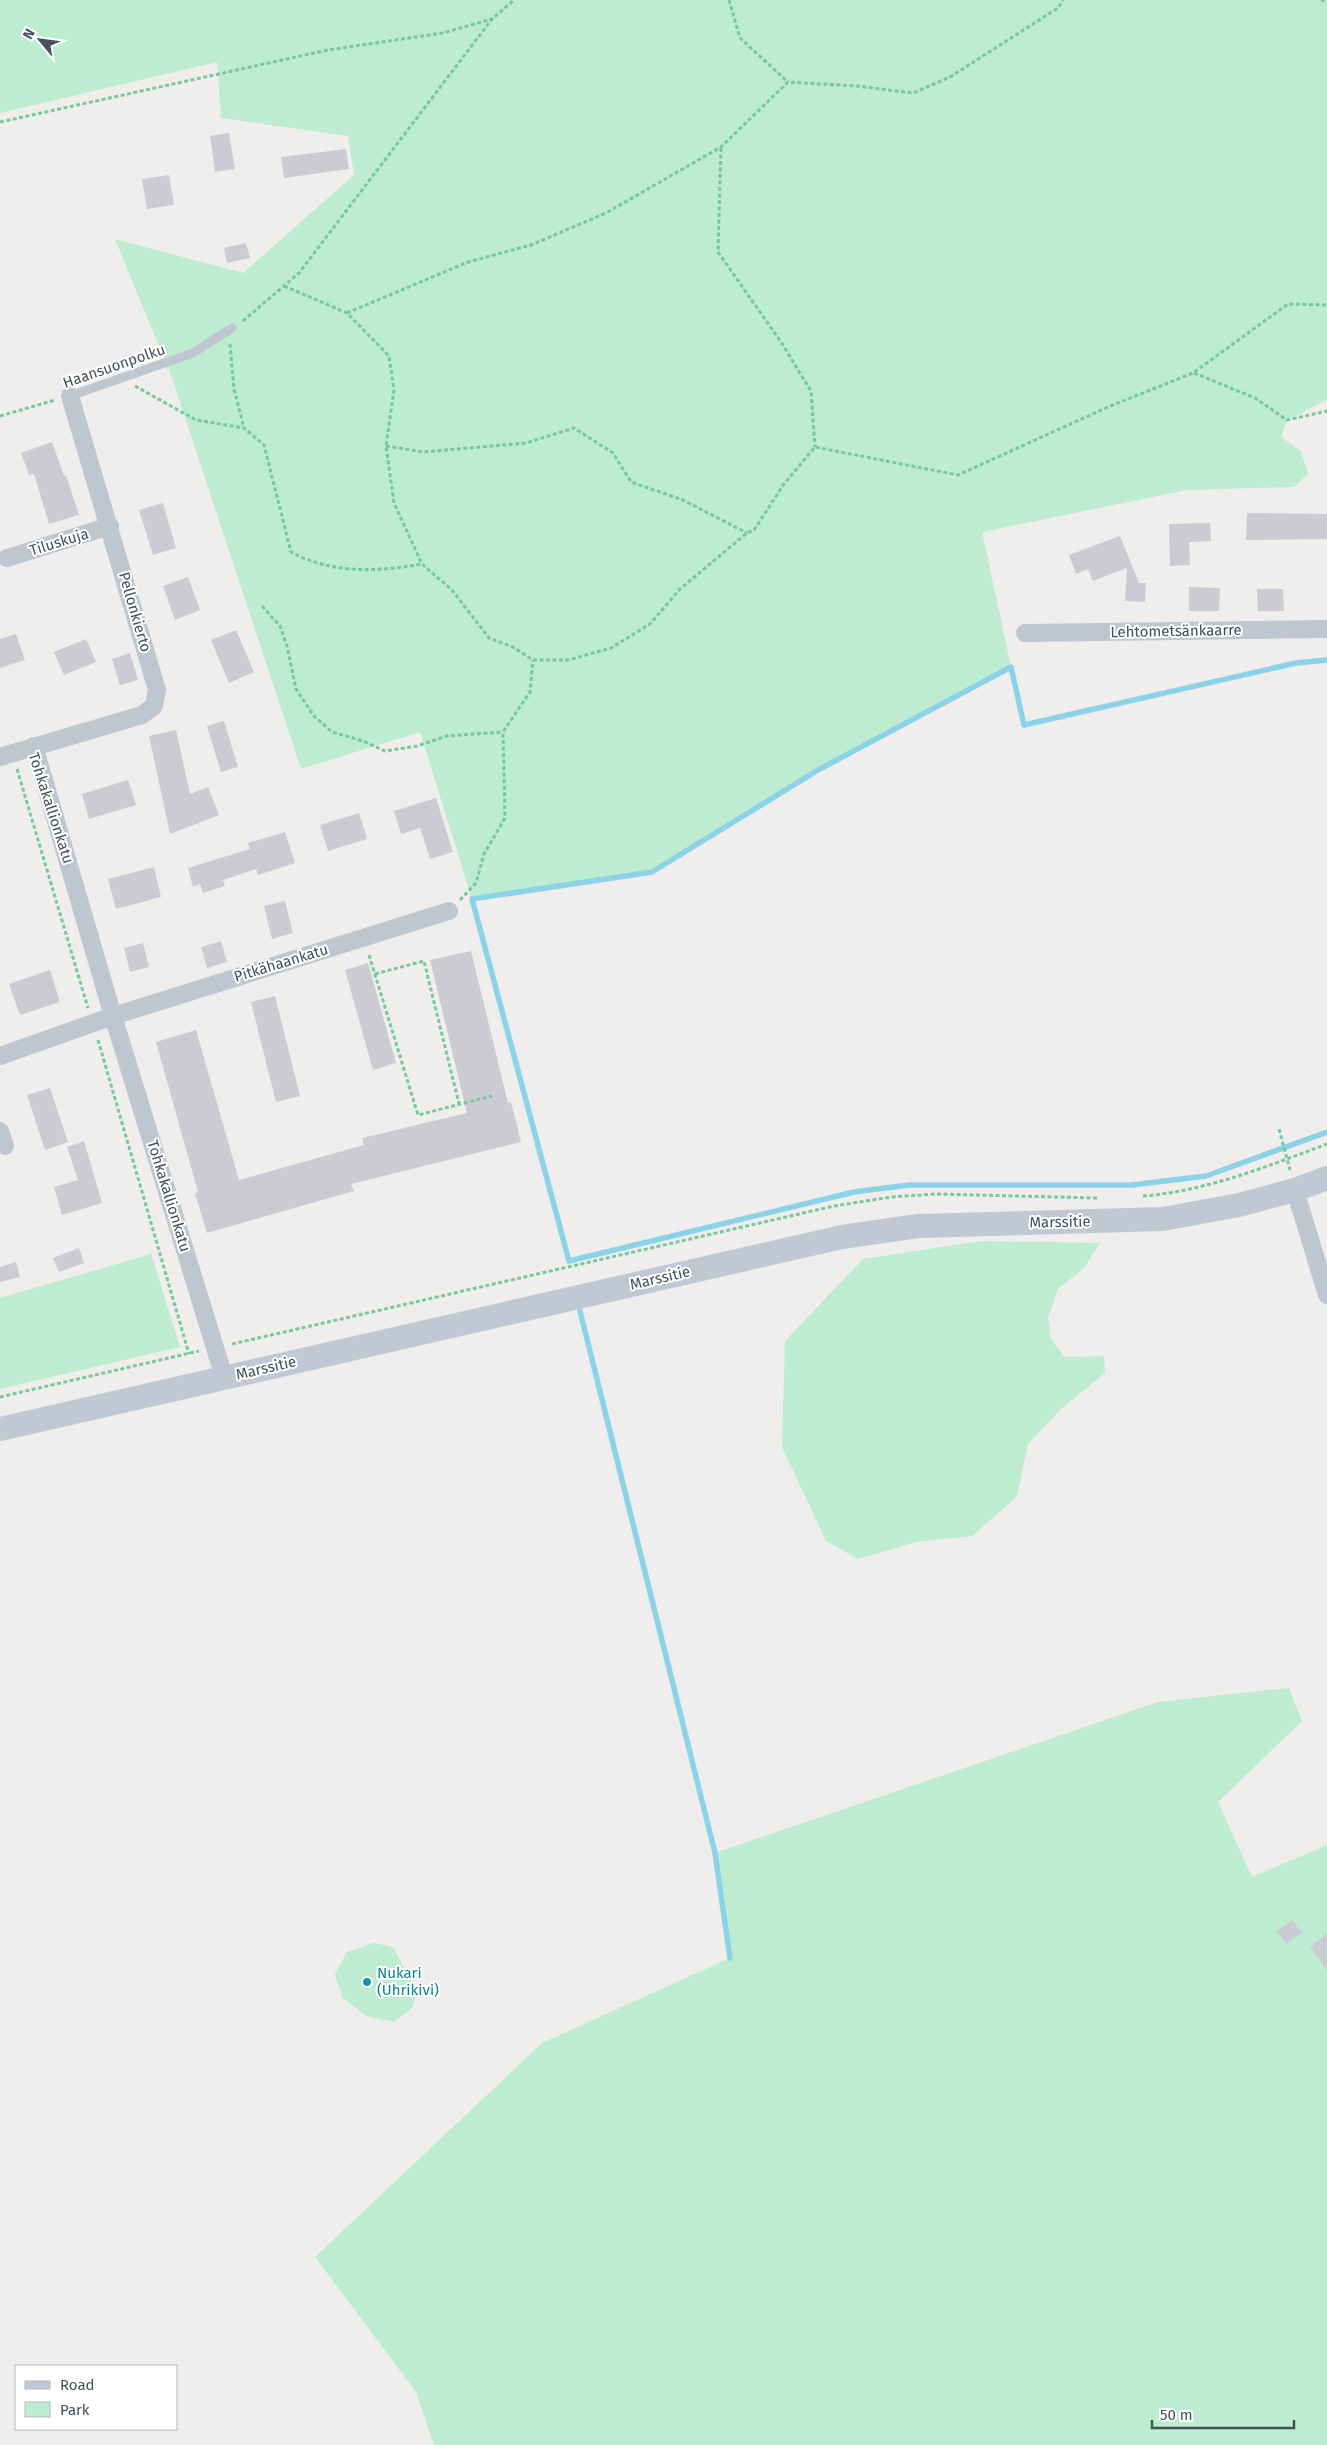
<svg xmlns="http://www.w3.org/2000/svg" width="1327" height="2445" viewBox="0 0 1327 2445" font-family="'Fira Sans',sans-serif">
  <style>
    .green { fill: #bdecd0 }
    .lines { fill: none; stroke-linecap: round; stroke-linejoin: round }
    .stream { stroke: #8cd3e7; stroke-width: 5.5 }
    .building { fill: #caccd2 }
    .path { stroke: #77c8a1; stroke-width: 3; stroke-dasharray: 4 2.5; stroke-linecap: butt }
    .lane { stroke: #bec7cf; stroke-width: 9 }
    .street { stroke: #bec7cf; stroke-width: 18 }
    .secondary { stroke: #bfc8d3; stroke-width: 24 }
    .culture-dot { fill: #0f9aa8; stroke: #fff; stroke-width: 2 }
    .labels { text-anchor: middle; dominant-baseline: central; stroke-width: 4; stroke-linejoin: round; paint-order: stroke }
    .street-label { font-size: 15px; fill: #46505a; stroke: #fff }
    .culture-label { font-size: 15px; fill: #0d838f; stroke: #fff; text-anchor: start }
  </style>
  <rect width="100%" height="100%" fill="#f0eded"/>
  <g class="green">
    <path d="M0,0H1327V400L1287,420L1281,437L1301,451L1308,474L1294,487L1187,490L982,532L1011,667L818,770L652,872L472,899L420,732L301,769L172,378L115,239L243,273L354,175L348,136L221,118L217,62L0,113Z"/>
    <path d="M981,1241L1100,1243L1084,1268L1058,1289L1048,1318L1051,1339L1064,1357L1104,1356L1105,1373L1061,1409L1028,1444L1017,1497L972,1536L916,1542L858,1559L826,1541L782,1447L785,1341L863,1259Z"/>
    <path d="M151,1254L180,1347L0,1389V1298Z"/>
    <path d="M1289,1688L1302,1721L1218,1802L1252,1877L1327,1845V2445H434L416,2392L315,2257L542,2043L730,1958L715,1853L1158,1702Z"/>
    <path d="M374,1943L393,1947L417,1993L412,2008L394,2022L366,2016L342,1997L335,1974L347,1952Z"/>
  </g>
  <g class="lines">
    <g class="stream">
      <path d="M1327,660L1296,663L1024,725L1011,667L818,770L652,872L472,899L569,1261L854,1192L909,1185H1132L1206,1176L1327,1132"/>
      <path d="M580,1311L715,1853L730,1958"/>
    </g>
  </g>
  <g class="building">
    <path d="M229,133L235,169L215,172L210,136Z"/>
    <path d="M346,149L349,169L284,178L281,157Z"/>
    <path d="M169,175L174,205L147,209L142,179Z"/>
    <path d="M246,243L250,258L227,263L224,248Z"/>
    <path d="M52,442L64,476L66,475L79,515L49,524L34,474L29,475L21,453Z"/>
    <path d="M163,503L176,548L153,555L139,510Z"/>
    <path d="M1247,513L1327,514V539L1246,540Z"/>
    <path d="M1210,523L1211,541L1189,542L1190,565L1170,566L1169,524Z"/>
    <path d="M1120,536L1139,583H1146L1145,602L1125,601L1127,568L1093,581L1088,569L1076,574L1069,555Z"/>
    <path d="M188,577L200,610L175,620L163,586Z"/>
    <path d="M1189,587L1220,588L1219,611H1189Z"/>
    <path d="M1257,589H1283L1284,611H1258Z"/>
    <path d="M236,630L254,672L229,683L211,640Z"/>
    <path d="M16,634L25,660L0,668V639Z"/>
    <path d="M86,639L96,662L64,675L54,652Z"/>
    <path d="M130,653L138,680L120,685L112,659Z"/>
    <path d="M224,721L238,767L221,772L207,726Z"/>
    <path d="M176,730L190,794L208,787L219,815L170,834L149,736Z"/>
    <path d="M128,780L136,805L89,819L82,794Z"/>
    <path d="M436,798L453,852L430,859L420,828L401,834L394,811Z"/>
    <path d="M359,813L367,839L328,851L320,825Z"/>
    <path d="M285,832L295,863L258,875L256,869L223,880L225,886L203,893L200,884L193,887L188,868L250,849L248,843Z"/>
    <path d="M154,867L161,897L116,909L108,879Z"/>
    <path d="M285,901L293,933L272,939L264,906Z"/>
    <path d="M221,941L227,962L207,968L201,947Z"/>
    <path d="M143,943L149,967L130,972L124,948Z"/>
    <path d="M471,951L508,1103L511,1102L521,1142L351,1184L354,1191L207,1233L195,1193L198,1192L156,1042L196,1030L239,1180L364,1145L362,1138L467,1113L430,960Z"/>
    <path d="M368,963L396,1063L373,1070L345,970Z"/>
    <path d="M50,970L60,1002L20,1015L9,984Z"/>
    <path d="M275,996L300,1096L276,1102L251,1002Z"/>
    <path d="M50,1088L68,1142L45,1150L27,1095Z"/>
    <path d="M84,1141L102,1203L62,1215L54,1187L78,1180L67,1147Z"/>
    <path d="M79,1248L84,1263L59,1272L53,1258Z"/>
    <path d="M16,1262L20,1277L0,1282V1267Z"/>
    <path d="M1292,1920L1302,1933L1286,1944L1277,1931Z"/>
    <path d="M1327,1934V1970L1310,1947Z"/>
  </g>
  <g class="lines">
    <g class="path">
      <path d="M729,0L740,38L788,82"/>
      <path d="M1321,0L1327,1"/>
      <path d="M0,122L328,50L443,33L492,19"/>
      <path d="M721,148L718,252L781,342L811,391L815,447"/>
      <path d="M284,286L347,313L389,356L394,390L386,446L394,503L422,564L452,590L489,638L513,647L533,660H568L611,648L650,624L680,589L747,533L754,530L784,484L815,447L958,475L1108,407L1193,373L1288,304L1327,305"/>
      <path d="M347,313L468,262L531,245L606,213L721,147L788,82L857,86L913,93L950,77L1058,8L1063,0"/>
      <path d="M243,321L299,273L492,19L514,0"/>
      <path d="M230,344L234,389L244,428"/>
      <path d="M1194,373L1255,398L1287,420L1327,411"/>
      <path d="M135,386L196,420L244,428L264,445L291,552C332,574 377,572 422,564"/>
      <path d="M0,416L55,400"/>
      <path d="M386,446L423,452L526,443L574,428L613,453L631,482L683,500L747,533"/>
      <path d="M262,606L280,626L287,646L296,689L314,716L332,732L363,741L385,751L417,746L447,736L503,732"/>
      <path d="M17,769L88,1008"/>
      <path d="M460,900L476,883L484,854L505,818L503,732L530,692L533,660"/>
      <path d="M369,955L418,1115L492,1096"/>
      <path d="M375,974L424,961L459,1104"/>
      <path d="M98,1040L189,1354"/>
      <path d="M1279,1129L1290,1170"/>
      <path d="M1143,1196C1207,1191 1268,1166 1327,1144"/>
      <path d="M232,1344L834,1206L891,1197L935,1194L1097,1198"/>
      <path d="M0,1397L199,1351"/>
    </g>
    <path class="lane" d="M70,396L193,353L232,328"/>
    <g class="street">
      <path d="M7,558L110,526"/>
      <path d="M1025,633L1327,629"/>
      <path d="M34,746L113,1016L224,1377"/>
      <path d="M0,757L142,715L154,706L157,690L70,396"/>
      <path d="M0,1056L113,1016L449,911"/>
      <path d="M0,1131L5,1146"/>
      <path d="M1295,1190L1327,1295"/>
    </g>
    <path class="secondary" d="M0,1429L842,1237L918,1226L1163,1219L1239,1205L1295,1190L1327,1178"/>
  </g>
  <circle class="culture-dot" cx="367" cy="1982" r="5"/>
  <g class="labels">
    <g class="street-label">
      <text transform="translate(114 366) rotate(-19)">Haansuonpolku</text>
      <text transform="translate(59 542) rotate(-17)">Tiluskuja</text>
      <text transform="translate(135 612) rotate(74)">Pellonkierto</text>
      <text transform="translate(1176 631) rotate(-1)">Lehtometsänkaarre</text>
      <text transform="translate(51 808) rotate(72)">Tohkakallionkatu</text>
      <text transform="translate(281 963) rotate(-17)">Pitkähaankatu</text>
      <text transform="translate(169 1196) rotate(73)">Tohkakallionkatu</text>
      <text transform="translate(1060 1222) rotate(-1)">Marssitie</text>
      <text transform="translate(660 1278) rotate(-13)">Marssitie</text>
      <text transform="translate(266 1368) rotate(-13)">Marssitie</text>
    </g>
    <g class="culture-label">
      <text x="377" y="1973">Nukari<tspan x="377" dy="17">(Uhrikivi)</tspan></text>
    </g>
  </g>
  <rect x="15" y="2365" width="162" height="65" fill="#ffffff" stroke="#b5b9bd"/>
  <rect x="25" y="2381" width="25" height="8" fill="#bfc8d3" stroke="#b5b9bd"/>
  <text x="60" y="2390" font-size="15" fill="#46505a">Road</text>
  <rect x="25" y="2402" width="25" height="15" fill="#bdecd0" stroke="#b5b9bd"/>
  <text x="60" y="2415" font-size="15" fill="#46505a">Park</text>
  <g transform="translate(40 40) rotate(299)" stroke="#ffffff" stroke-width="4" paint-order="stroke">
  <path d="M0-4L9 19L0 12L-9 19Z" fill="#46505a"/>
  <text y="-8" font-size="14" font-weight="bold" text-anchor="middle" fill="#46505a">N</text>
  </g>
  <path d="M1152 2420v8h142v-8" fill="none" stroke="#46505a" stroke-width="2.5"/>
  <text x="1160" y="2420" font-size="15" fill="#46505a" stroke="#ffffff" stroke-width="4" paint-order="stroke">50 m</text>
</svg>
